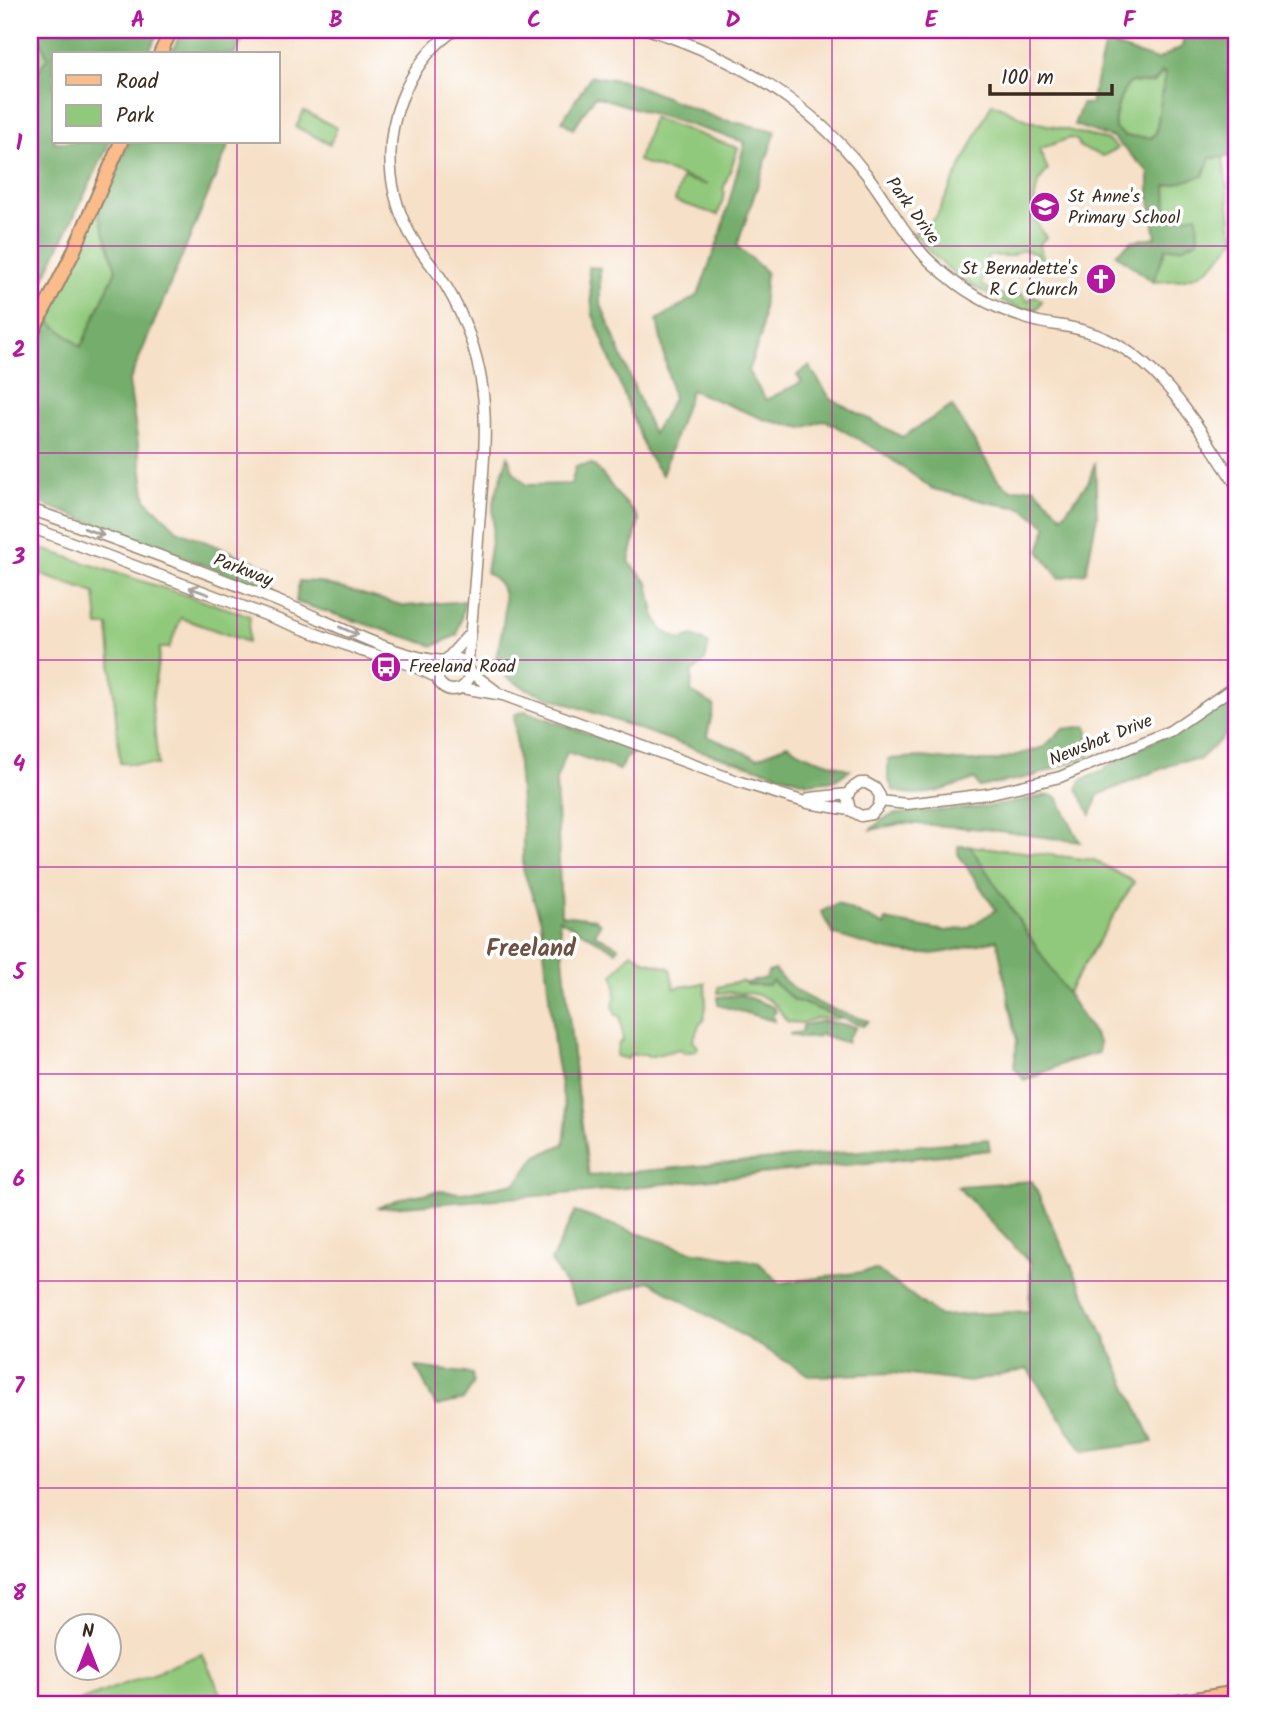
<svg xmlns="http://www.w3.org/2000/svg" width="1267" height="1734" viewBox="0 0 1267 1734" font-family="Kalam,sans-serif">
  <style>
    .green { fill: #91c97c; stroke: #667a4d; stroke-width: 2 }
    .forest { fill: #74ad6c; stroke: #586c45; stroke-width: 2; fill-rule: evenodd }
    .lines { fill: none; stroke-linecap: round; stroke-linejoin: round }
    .minor-casing { stroke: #988572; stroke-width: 13 }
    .major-casing { stroke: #988572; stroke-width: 16 }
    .minor { stroke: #fff; stroke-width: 10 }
    .major { stroke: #f9bc8a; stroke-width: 12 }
    .oneway { stroke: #a79f9a }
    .grid { fill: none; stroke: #b5179e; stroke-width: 2; stroke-opacity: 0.55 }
    .labels { text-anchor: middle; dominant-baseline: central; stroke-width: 7; stroke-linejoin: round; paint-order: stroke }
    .poi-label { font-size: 18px; fill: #3b2a1e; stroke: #fff; text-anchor: start }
    .street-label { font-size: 18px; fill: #3b2a1e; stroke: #fff }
    .district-label { font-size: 24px; font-weight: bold; fill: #6f5144; stroke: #fff }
    .neatline { fill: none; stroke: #b5179e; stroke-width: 2.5 }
    .grid-label { font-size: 23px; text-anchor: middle; font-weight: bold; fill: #b5179e }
  </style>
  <rect width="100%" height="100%" fill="#fff"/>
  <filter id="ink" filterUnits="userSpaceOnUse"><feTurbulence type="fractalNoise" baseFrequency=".0143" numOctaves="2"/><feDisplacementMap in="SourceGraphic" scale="14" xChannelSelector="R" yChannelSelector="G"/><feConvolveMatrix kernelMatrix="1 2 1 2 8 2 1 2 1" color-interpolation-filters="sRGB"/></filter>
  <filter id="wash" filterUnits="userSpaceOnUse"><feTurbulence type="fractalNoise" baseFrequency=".00686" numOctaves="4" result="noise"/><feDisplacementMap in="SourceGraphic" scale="28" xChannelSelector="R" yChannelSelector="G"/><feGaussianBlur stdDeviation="1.57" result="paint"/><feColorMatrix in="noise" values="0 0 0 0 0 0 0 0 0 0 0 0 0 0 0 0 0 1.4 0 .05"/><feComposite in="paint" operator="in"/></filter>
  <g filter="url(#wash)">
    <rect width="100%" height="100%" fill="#f6e0c7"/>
    <g class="green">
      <path d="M30,30H35L48,57L30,83Z"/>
      <path d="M1162,72L1166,73L1156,133L1151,138L1125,136L1115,129C1113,116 1121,90 1131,82L1154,83Z"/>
      <path d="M992,103L1027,120L1107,140L1118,148L1103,156L1080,147L1077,140L1070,138L1039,149L1048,170C1031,186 1030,220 1046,237L1039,245L1044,260L1041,271L1035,270L1038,254L1022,250L1011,256H988L981,285L1011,299L1021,293L1027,301L1035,296L1042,301C1039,306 1036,311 1030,311C1025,311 1019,308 1014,306C977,292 938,266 914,233L936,217Z"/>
      <path d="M304,111L337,128L330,144L296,127Z"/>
      <path d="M653,118L738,148L723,190L725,192L718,215L675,201L682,178L708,185L638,161Z"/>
      <path d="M1223,157L1232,228L1237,237C1206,274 1203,280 1153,282L1166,248L1184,247L1167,220L1166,186L1203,176L1210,158Z"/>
      <path d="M97,208L116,270L81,348L47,319Z"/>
      <path d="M30,545L250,616L248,642L181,618L169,648H160L152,703L158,765L120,763L108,626H98L95,593L30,571Z"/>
      <path d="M970,846L1094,860L1134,882L1066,995Z"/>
      <path d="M632,952L645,961L670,968L674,988L705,983L706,1005L704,1020L699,1025L693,1041L698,1047L696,1051L684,1053L680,1049L648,1057L646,1054L630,1055L628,1059L616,1056L619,1043L623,1041L620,1016L616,1015L613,1005C616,998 617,981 613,975Z"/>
      <path d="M742,981L747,985L772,981L794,1000L845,1019L817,1018L801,1023L788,1022C783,1017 780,1009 774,1004C758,990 737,992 718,993V987Z"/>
      <path d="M202,1654L226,1704H72Z"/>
    </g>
    <g class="forest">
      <path d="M36,30H159L148,54H54V142H110L30,307V83L48,57Z"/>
      <path d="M182,30H248L235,54H171Z"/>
      <path d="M1185,30H1237V156L1210,158L1203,176L1166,186L1167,220L1197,215L1198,240L1184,247L1166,248L1153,282L1116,254L1132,241L1156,237L1149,194V172L1113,138L1074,125L1082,104H1091L1105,43L1157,60L1182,47ZM1162,72L1165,73L1156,133L1151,138L1125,136L1115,129C1113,116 1121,90 1131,82C1145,83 1155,86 1162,72Z"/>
      <path d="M591,76L626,81L719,119L776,131L737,246L766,272L761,335L748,371L766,400L802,382L797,375L809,366L830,398L902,437L952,406L998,480L1011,490L1034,487L1062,516L1089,481L1095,462L1097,516L1086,573L1059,578L1039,551L1047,526L1022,508L991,503L933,489L884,454L825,420L803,428L766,420L691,390L662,475L647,454L593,315L588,267L600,268V302L653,434L673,399L657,320L698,295L721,233L745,142L595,96L573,129L562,121Z"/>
      <path d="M129,142H230L129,382L146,500L177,530L272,569L275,592L30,499V354L47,319L81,347L116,270L97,208Z"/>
      <path d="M508,456L513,471L526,485L571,484L576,466L592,464C603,473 609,483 617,494C625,503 633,509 639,520L629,562L648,583L654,614L663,631L681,640L693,636L709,644L705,661L692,673L691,692L714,705L707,736L757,758L788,744C805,759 829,761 850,770L835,780L808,783L698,750L527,689L506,677L495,663C499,643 512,600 499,583C496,579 490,575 486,572L493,529V503Z"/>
      <path d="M299,581L319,582L405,606L465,601L457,635L434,646L296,602Z"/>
      <path d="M1237,687V711L1232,715L1237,724L1199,760L1180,761L1098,795L1091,815L1077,789L1081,780L1103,771L1110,764L1184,726Z"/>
      <path d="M525,711L636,751L624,760L620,770L567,752L556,780L561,915L595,919L600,924L595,934L618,947L616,951L559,919L575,1073L589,1176L988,1139L990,1150L587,1192L377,1208L401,1198L440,1191L462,1193L516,1183L537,1156L564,1144L567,1118L555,1053L541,921L523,869V829L514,715Z"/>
      <path d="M1087,726L1091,755L1034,776L979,787L975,779C947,789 922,800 893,790L888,778V759L923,757L957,761H996L1044,747L1063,729Z"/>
      <path d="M1048,795L1057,797L1080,842L984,829L904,823L870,830L883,819L895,814L988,807Z"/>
      <path d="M958,846H970L1099,1042V1053L1069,1061L1025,1081L1014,1067L1017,1041L997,940C972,945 945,955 920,954C890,953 861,943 833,934L821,912L837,903L885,926V920L946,931L967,928L996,910L958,854Z"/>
      <path d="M775,970C799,1000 833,1010 868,1021L863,1026L794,1000L772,981L769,985H747L746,983L766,978L768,972Z"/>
      <path d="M742,995L773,1007L776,1012L772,1015L774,1021L718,1005V997Z"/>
      <path d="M824,1021L856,1027L848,1037L847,1043L820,1034L818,1037L802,1038L789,1034L802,1032L803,1025Z"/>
      <path d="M1032,1181L1153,1442L1083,1452L1028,1369L970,1382L892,1373L811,1376L649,1281L578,1305L551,1261L575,1212L690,1251L758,1262L780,1283L877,1270L940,1316L1029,1311L1031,1264L957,1186Z"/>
      <path d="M416,1367L472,1374L473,1385L463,1400L436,1406Z"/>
    </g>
  </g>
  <g filter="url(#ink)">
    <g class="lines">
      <g class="minor-casing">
        <g id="minor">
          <path d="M455,30C429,47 412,72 401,100C382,149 389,204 418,247C427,261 438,272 446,286C464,316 477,352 482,386C488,428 483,471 480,513C476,564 473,616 467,667"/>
          <path d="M650,30C734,57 812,103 867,175C886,200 901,228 922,253C931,264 946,275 957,284C980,301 1011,315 1039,322C1054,325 1070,326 1085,331C1159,352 1197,427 1237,486"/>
          <path d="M30,509C115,539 201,570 285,604C331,622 397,659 445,661"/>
          <path d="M30,527L362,651L411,665L438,678"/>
          <circle cx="453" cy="674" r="16"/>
          <path d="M447,659L471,632"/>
          <path d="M468,670L496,691"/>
          <path d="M462,688L503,695L740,782L808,803L850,810L861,816L872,814L879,806L880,796L875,788L866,783H860L851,789L847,797L850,810"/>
          <path d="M810,798L848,794"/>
          <path d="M880,801L907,804L987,794L1060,777L1170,731L1237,685"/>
        </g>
      </g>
      <g class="major-casing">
        <g id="major">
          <path d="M160,54L171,30"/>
          <path d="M30,337L72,255L121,142"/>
          <path d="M1165,1704L1237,1692"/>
        </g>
      </g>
      <use href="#minor" class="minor"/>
      <use href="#major" class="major"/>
    </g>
    <defs><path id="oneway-shaft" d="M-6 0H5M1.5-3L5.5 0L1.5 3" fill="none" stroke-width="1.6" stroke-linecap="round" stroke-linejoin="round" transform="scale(1.75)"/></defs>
    <g class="oneway">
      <use href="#oneway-shaft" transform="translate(94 532) rotate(20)"/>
      <use href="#oneway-shaft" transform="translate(199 591) rotate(-160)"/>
      <use href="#oneway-shaft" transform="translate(349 631) rotate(23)"/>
    </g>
  </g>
  <path class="grid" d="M237,30V54M435,30V1704M634,30V1704M832,30V1704M1030,30V1704M237,142V1704M30,246H1237M30,453H1237M30,660H1237M30,867H1237M30,1074H1237M30,1281H1237M30,1488H1237"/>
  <defs>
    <g id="school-disc" transform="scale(1.575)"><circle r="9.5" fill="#b5179e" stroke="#fff"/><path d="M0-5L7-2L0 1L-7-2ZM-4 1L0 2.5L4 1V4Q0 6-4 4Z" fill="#fff"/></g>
    <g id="church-disc" transform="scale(1.575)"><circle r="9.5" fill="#b5179e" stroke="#fff"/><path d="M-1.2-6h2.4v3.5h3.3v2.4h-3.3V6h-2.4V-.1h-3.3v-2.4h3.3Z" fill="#fff"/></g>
    <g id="bus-disc" transform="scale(1.575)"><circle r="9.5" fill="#b5179e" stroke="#fff"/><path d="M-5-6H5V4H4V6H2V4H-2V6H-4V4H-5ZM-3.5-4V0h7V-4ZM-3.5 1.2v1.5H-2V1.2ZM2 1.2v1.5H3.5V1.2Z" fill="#fff"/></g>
  </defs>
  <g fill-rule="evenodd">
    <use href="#school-disc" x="1045" y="207"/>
    <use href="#church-disc" x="1101" y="279"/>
    <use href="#bus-disc" x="386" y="667"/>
  </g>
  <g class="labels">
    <g class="poi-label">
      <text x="1068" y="197">St Anne's<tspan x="1068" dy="21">Primary School</tspan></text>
      <text x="1078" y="269" text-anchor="end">St Bernadette's<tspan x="1078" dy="21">R C Church</tspan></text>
      <text x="409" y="667">Freeland Road</text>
    </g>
    <g class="street-label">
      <text transform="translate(912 211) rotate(54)">Park Drive</text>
      <text transform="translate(243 571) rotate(21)">Parkway</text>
      <text transform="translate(1101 741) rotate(-22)">Newshot Drive</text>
    </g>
    <g class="district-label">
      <text x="531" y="949">Freeland</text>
    </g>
  </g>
  <rect width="1267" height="1734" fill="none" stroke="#fff" stroke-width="77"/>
  <rect x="52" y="52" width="228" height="91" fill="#ffffff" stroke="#b1aaa5" stroke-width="2"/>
  <rect x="66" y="75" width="35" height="10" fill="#f9bc8a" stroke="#b1aaa5" stroke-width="2"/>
  <text x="116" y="88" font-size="21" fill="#3b2a1e">Road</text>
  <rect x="66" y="105" width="35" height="21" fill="#91c97c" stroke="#b1aaa5" stroke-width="2"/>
  <text x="116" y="122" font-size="21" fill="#3b2a1e">Park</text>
  <g transform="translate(88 1647)"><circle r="33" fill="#ffffff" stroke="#b1aaa5" stroke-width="2"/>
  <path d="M0-5L12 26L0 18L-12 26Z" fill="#b5179e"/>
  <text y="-10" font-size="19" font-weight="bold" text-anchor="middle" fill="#3b2a1e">N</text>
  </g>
  <path d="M990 84v10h122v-10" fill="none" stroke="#3b2a1e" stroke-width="3.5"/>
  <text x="1001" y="84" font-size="21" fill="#3b2a1e" stroke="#ffffff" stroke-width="5" paint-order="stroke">100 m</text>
  <rect x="38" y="38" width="1190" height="1658" class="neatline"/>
  <g class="grid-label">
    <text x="138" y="27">A</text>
    <text x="336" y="27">B</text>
    <text x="534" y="27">C</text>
    <text x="733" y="27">D</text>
    <text x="931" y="27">E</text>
    <text x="1129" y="27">F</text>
    <text x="19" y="150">1</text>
    <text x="19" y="357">2</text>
    <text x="19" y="564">3</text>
    <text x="19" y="771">4</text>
    <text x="19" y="979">5</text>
    <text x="19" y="1186">6</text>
    <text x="19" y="1393">7</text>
    <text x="19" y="1600">8</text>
  </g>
</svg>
